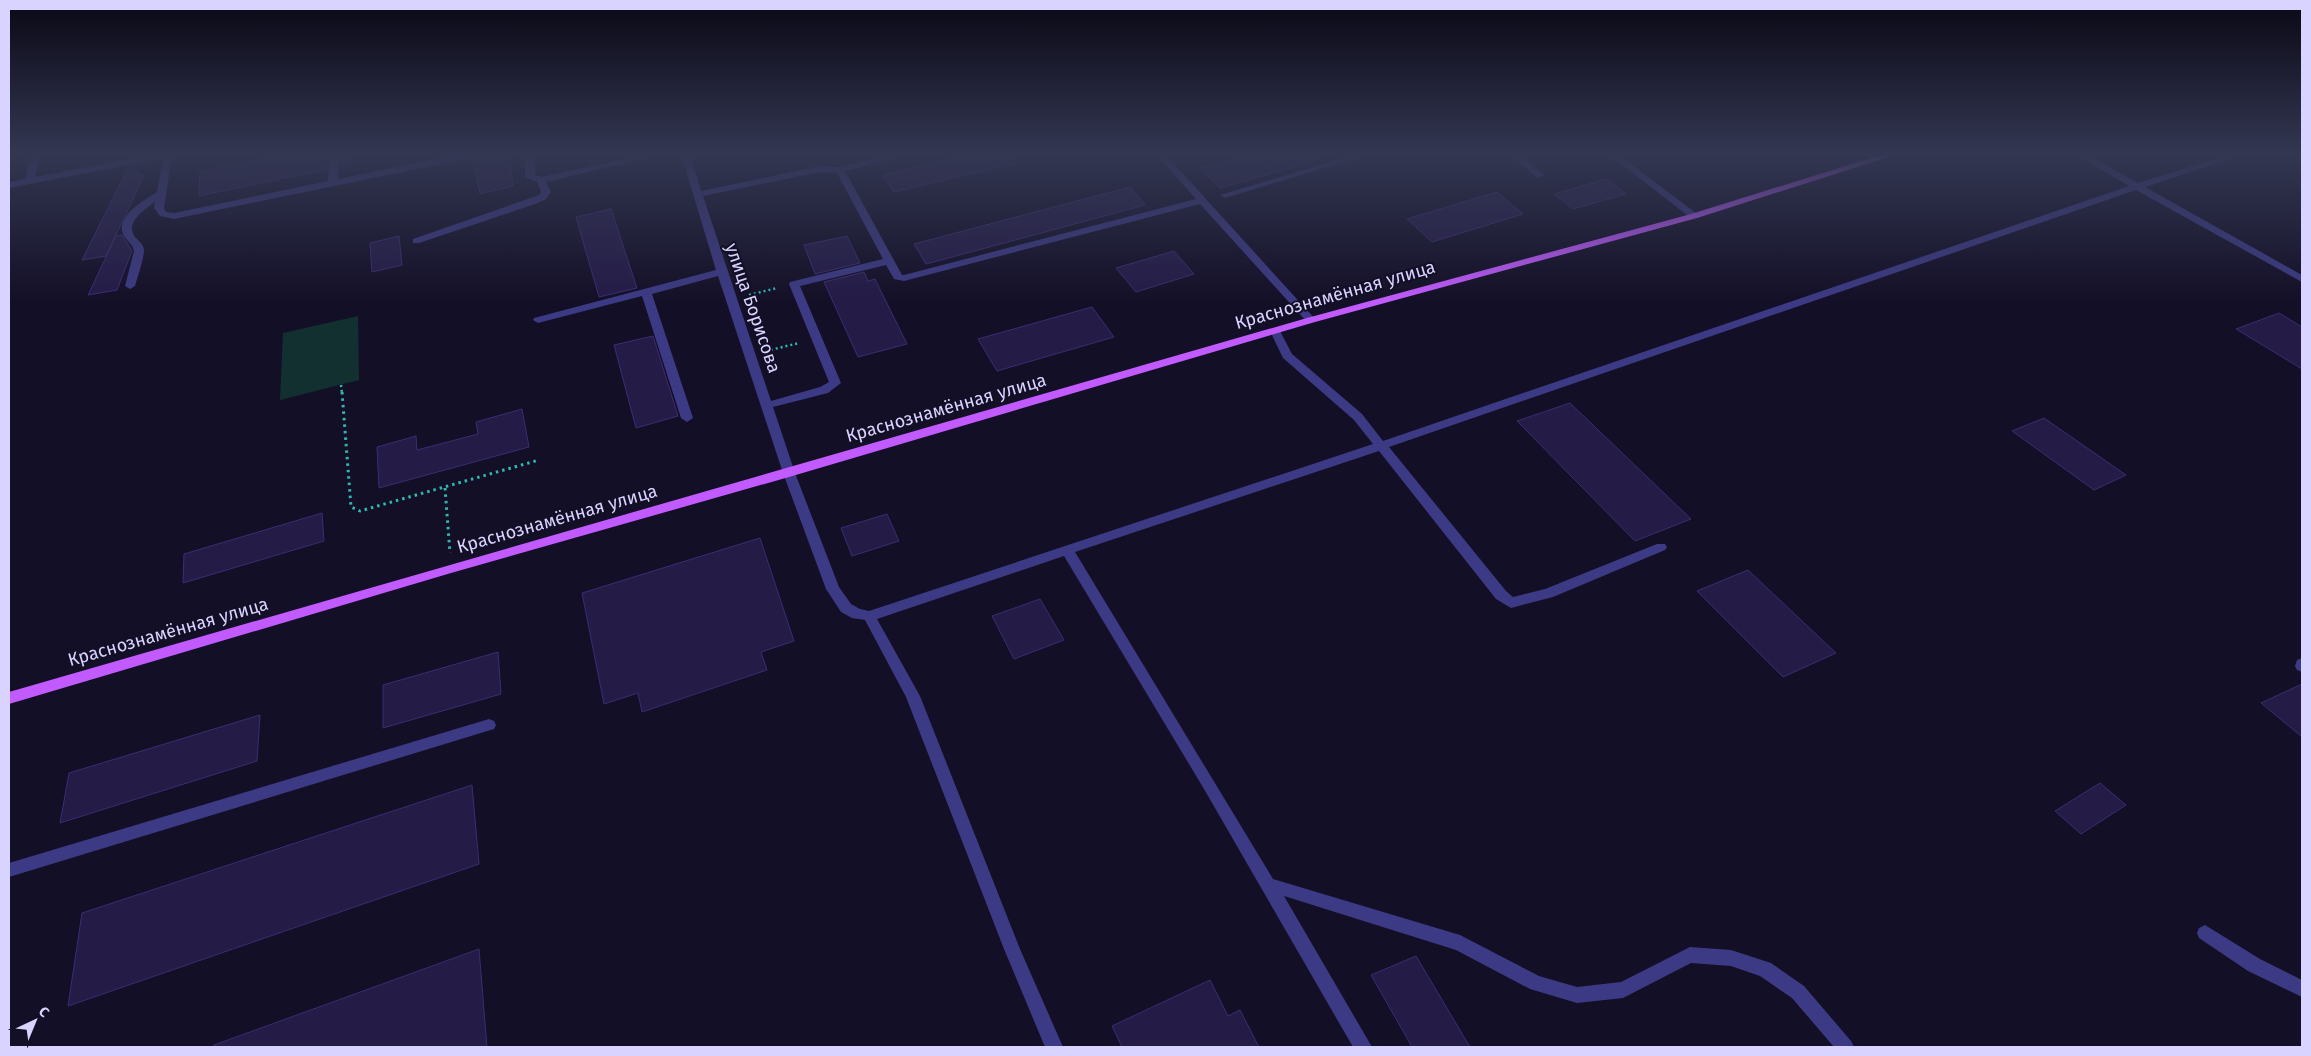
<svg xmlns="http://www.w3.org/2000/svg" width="2311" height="1056" viewBox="0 0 2311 1056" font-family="'Fira Sans',sans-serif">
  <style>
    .green { fill: #12302f }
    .building { fill: #241b47; stroke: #3b2d73 }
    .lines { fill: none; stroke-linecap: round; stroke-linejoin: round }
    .path-far1 { stroke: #2fb8b0; stroke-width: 2.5; stroke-dasharray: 2 3; stroke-linecap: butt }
    .path { stroke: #2fb8b0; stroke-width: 3; stroke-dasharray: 2.5 4; stroke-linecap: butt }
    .minor { fill: #3d3a85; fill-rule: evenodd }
    .major { fill: #c25bff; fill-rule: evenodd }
    .labels { text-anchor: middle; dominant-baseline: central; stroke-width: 4; stroke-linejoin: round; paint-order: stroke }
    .street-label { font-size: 18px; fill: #d9d4ff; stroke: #130f26 }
  </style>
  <rect width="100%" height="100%" fill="#130f26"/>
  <path class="green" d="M358,316L359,380L280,400L283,333Z"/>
  <g class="building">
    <path d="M285,154H327V169L199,196L200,172Z"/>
    <path d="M341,154H352L353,163L340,166Z"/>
    <path d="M481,154H509L513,186L480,194L473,159Z"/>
    <path d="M970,154H1014L1016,163L894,192L883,175Z"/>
    <path d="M1250,154H1317L1318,160L1220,188L1200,168Z"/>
    <path d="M128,168L144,176L106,256L82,260Z"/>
    <path d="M1606,179L1626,194L1573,209L1554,194Z"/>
    <path d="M1130,187L1145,205L926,264L914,244Z"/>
    <path d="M1497,192L1523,214L1432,242L1407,219Z"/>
    <path d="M611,209L637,288L599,297L576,217Z"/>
    <path d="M122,235L132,251L117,290L88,295L116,236Z"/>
    <path d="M399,236L402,265L372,272L370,243Z"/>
    <path d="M847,236L860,263L815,274L804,245Z"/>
    <path d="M1174,251L1194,274L1136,292L1116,268Z"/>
    <path d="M864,272L868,281L875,279L907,344L858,357L824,282Z"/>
    <path d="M1092,307L1114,337L997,371L978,339Z"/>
    <path d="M2279,313L2302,327V369L2236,329Z"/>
    <path d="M653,336L678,416L636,428L614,345Z"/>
    <path d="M1570,403L1691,519L1635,541L1517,421Z"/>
    <path d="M522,409L529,447L379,488L377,447L416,436L417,450L478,434L476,422Z"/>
    <path d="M2044,418L2126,475L2094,490L2012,431Z"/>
    <path d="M322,513L324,541L183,583L184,554Z"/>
    <path d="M887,514L899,541L852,556L841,528Z"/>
    <path d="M760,538L794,641L761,652L767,670L642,712L638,693L604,704L582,593Z"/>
    <path d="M1748,570L1836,653L1783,677L1697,591Z"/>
    <path d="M1040,599L1064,640L1014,659L992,616Z"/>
    <path d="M498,652L501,694L383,728V685Z"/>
    <path d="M2302,684V737L2261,703Z"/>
    <path d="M260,715L257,761L60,823L69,773Z"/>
    <path d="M2100,783L2126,805L2081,834L2055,811Z"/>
    <path d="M472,785L479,864L68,1006L82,913Z"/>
    <path d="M479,949L487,1047H214V1045Z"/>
    <path d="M1416,956L1470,1047H1412L1371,975Z"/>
    <path d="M1210,980L1228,1016L1240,1010L1259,1047H1122L1112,1026Z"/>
  </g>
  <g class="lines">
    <g class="path-far1">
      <path d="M749,295L777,288"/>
      <path d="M766,351L799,343"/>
      <path d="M341,385L342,393"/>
    </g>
    <g class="path">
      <path d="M342,392L351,507L360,511L539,460"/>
      <path d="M445,488L450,553"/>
    </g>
    <g class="minor">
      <path d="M31,154H40L35,177L155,154H174L172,156L164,208L166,212L174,213L328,181L329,154H339L338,179L461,154H479L475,157L174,219L160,216L154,208L155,202C145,209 123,224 136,238C140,242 144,245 144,251C143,262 138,275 135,286L130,289L125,286L134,251C133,243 123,239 122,230C120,213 145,200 157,192L163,158L9,188V182L25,179Z"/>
      <path d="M525,154H535V175L541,177L647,154H664L546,182L551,192L546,199L538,203L419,243H413V239L539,195L541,192L537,182L525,177Z"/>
      <path d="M681,154H690L701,191L820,166L840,167L895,154H911L845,171L902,275H904L1196,199L1156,154H1165L1316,320L1311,323L1307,322L1200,204L904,281L894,279L886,265L800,286L841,383L828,393L773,407L795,473L839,587L851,604L860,609L869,611L1373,444L1354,420L1283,358L1270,331L1275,328L1280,331L1292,354L1362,414L1383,441L2129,186L2075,154H2086L2138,183L2231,154H2245L2145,187L2302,275V282L2136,190L1389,447L1506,591L1513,597L1545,589L1657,544H1665L1667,547L1665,550L1553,597L1511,608L1496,599L1379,451L1075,552L1273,879L1460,935L1539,976L1577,987L1621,982L1690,947L1731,950L1771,963L1804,986L1851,1041L1854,1047H1834L1792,998L1760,976L1731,966L1691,963L1623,998L1577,1003L1530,989L1456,950L1284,896L1372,1047H1353L1204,789L1064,556L877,619L920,696L1020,949L1063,1047H1045L1004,949L906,697L865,620L852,618L841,612L826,589L783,473L718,276L652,294L693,418L687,422L681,418L642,296L538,323L533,320L534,318L716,270ZM820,172L837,173L883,259L790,282L789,284L829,382L820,387L771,401L703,196Z"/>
      <path d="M1357,154H1371L1228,197L1225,198L1220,195Z"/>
      <path d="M1509,154H1519L1544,175L1539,178L1536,177Z"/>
      <path d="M1608,154H1618L1697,214V218H1691Z"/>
      <path d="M2302,658V672L2297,670L2295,666L2297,660Z"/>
      <path d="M489,719L494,721L496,725L494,729L9,877V863Z"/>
      <path d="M2205,925L2260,959L2302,980V997L2248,971L2199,938L2197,933L2199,928Z"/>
    </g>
    <path class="major" d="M1884,154H1898L1697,218L1315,322L789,477L451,573L9,704V692L1307,318L1691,214Z"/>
  </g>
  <linearGradient id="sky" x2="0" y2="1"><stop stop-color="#0a0815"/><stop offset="0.51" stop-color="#333752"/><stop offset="1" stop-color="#333752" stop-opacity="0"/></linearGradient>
  <rect width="2311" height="302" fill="url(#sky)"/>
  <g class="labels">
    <g class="street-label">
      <text transform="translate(1335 295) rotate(-16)">Краснознамённая улица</text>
      <text transform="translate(753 308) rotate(71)">улица Борисова</text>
      <text transform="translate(946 408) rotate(-16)">Краснознамённая улица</text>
      <text transform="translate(557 519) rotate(-16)">Краснознамённая улица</text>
      <text transform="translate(168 632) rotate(-16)">Краснознамённая улица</text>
    </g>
  </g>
  <rect width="2311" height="1056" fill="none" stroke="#d9d4ff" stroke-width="20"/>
  <g transform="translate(35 1021) rotate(44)" stroke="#130f26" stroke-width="4" paint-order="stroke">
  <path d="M0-4L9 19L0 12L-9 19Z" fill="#d9d4ff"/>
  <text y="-8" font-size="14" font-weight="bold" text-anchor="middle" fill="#d9d4ff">С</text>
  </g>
</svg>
